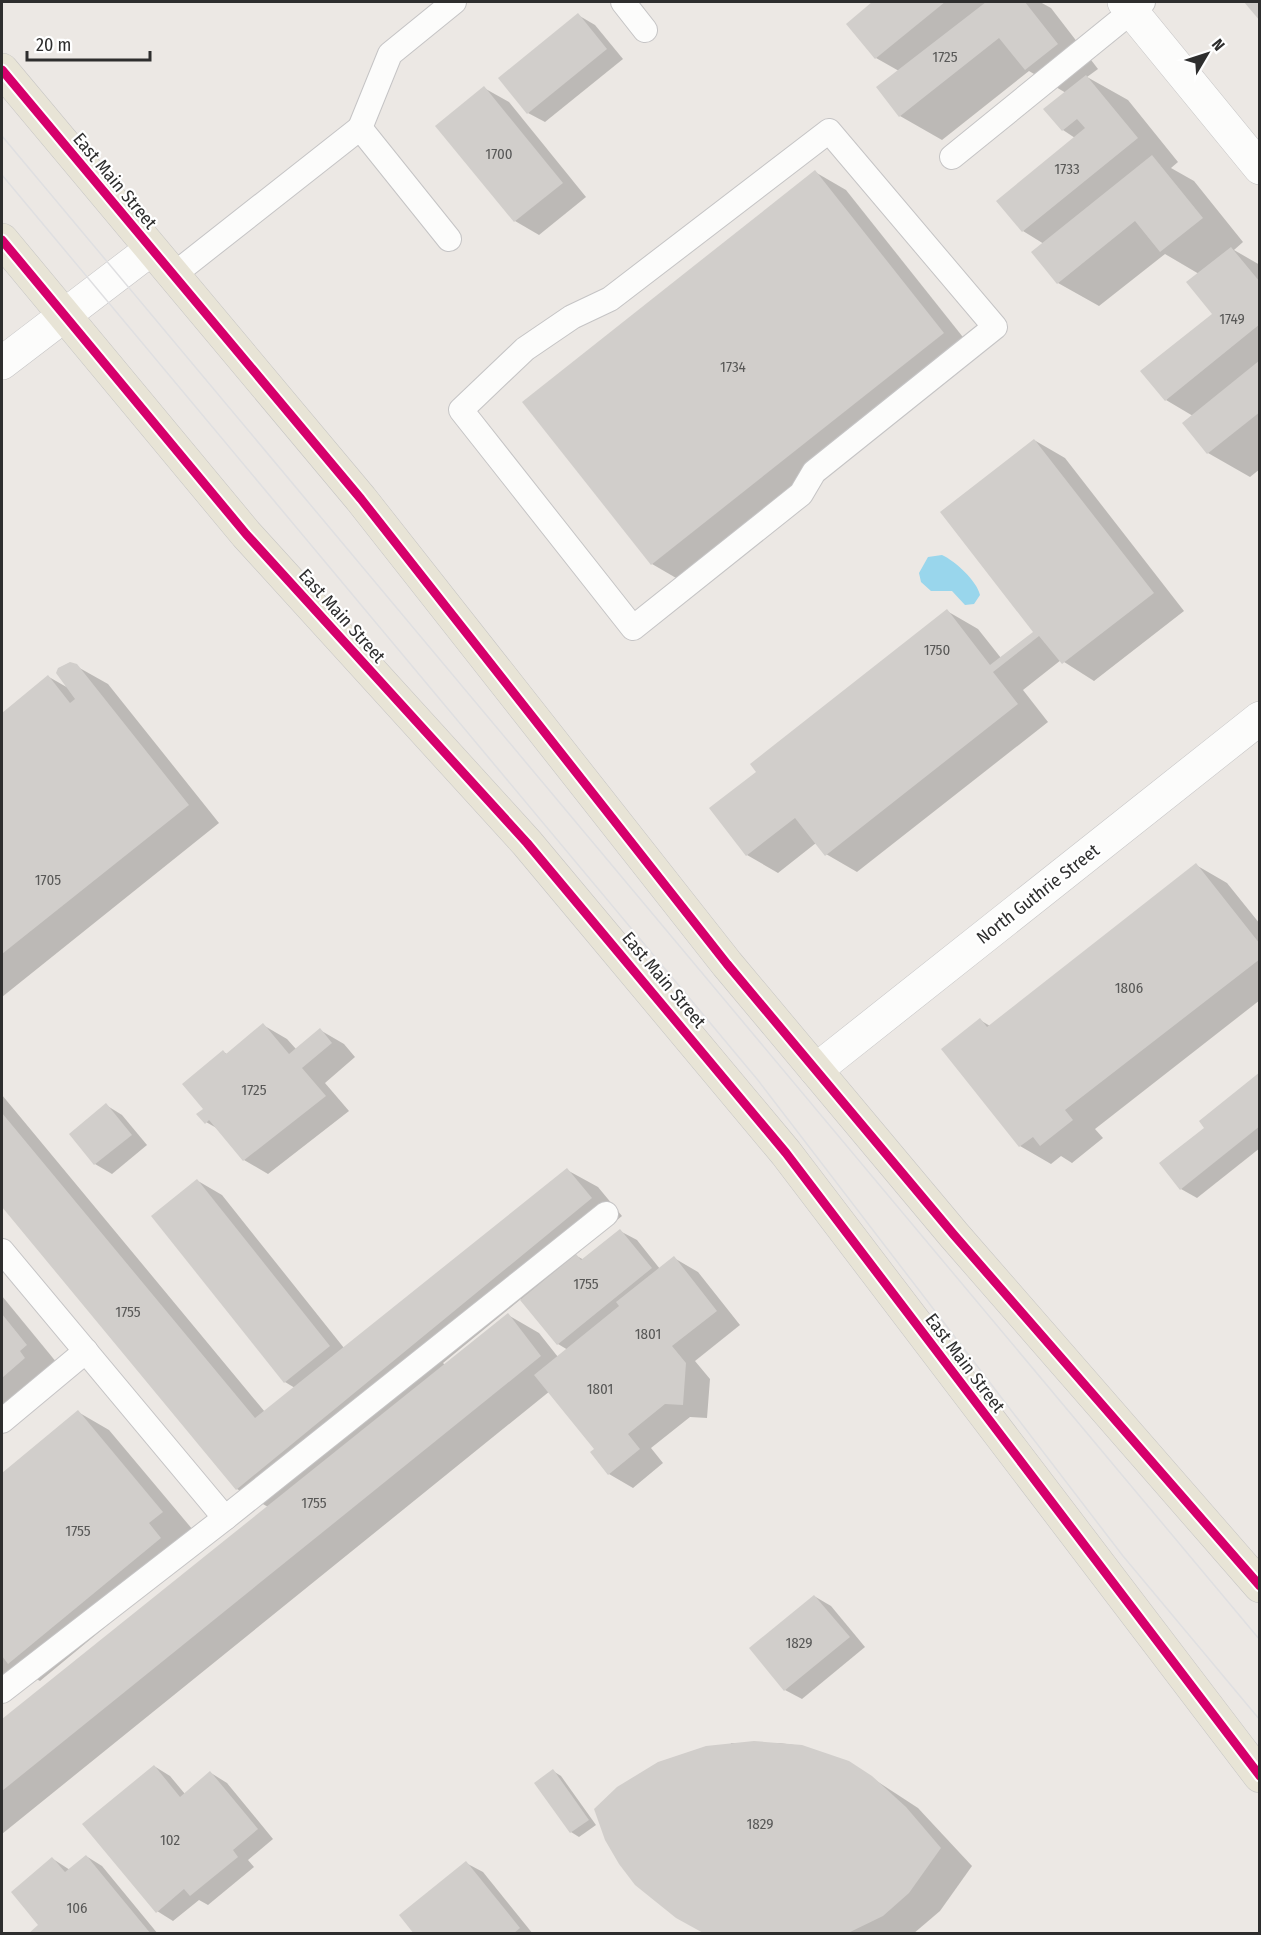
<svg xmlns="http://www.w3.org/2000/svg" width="1261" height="1935" viewBox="0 0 1261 1935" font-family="'Fira Sans Condensed',sans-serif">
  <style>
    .water { fill: #99d6ec }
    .shadow { fill: #0003; fill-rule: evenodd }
    .building { fill: #d1cecb }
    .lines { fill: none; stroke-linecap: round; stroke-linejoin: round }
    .lane-casing { stroke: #c5c4c5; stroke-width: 26 }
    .street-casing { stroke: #c5c4c5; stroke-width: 34 }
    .primary-casing { stroke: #c6c5c4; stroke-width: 34 }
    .lane { stroke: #fcfcfb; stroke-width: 24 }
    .street { stroke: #fcfcfb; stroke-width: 33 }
    .primary { stroke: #e8e4d6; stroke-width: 33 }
    .tram { stroke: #dfdfe1; stroke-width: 1.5 }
    .cycleway-casing { stroke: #fff; stroke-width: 13 }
    .cycleway { stroke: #d6006c; stroke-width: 9 }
    .labels { text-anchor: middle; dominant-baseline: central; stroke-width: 4.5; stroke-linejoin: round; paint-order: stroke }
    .number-label { font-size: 15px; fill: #585857 }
    .street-label { font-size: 18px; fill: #2e2e2e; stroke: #fff }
  </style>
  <rect width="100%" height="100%" fill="#ece8e4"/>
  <path class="water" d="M942,555C955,561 977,581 980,595L974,604L965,605L952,591H931L921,582L919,573L928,557Z"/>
  <g class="shadow">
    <path d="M875,2H1040L1051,8L1098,69L1087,77L1128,100L1178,162L1171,168L1194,181L1243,242L1234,250L1260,265V469L1250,477L1208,453L1193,416L1166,400L1214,314L1199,274L1165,254L1099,306L1058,283L1044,244L1023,231L1075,138L1063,130L1066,93L1029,71L942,140L900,116L878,88L899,71L876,58L848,24Z"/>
    <path d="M578,15L595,25L623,59L545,122L528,113Z"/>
    <path d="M484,88L509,102L586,197L539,235L515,221Z"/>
    <path d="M815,172L846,190L974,351L683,582L652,564Z"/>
    <path d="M1034,440L1065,458L1184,611L1094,681L1061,660L1023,690L1048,722L857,872L826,854L816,843L778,873L747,855L758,772L947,611L978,629L1001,658L1035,632Z"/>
    <path d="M76,666L108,684L219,823L2,997V715L49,677L70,689Z"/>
    <path d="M1196,865L1227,883L1260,924V1000L1095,1129L1103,1138L1072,1163L1061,1156L1051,1164L1020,1146L980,1020L990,1026Z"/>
    <path d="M263,1025L287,1039L296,1049L320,1030L344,1044L355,1057L325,1083L349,1111L268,1174L244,1160L220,1130L206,1122L205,1109L223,1052L227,1054Z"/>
    <path d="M1260,1074V1148L1197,1198L1181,1189L1207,1128Z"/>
    <path d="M2,1095L265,1412L295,1388L285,1382L198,1181L222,1195L344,1348L567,1170L598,1187L622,1216L575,1255L584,1260L620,1231L637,1240L660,1269L674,1258L698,1272L740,1325L695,1361L710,1379L707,1418L690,1417L651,1448L663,1463L633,1488L609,1474L596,1449L550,1391L2,1834V1721L268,1507L237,1489L2,1204ZM521,1299L558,1344L568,1350L558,1357L539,1333L508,1315L445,1365L443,1363Z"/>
    <path d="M106,1105L122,1115L147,1145L112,1174L95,1164L71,1134Z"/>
    <path d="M2,1296L57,1363L2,1421Z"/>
    <path d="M78,1412L109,1430L193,1530L191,1556L40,1681L22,1671L12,1679L2,1673V1475Z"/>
    <path d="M814,1596L831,1606L865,1647L802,1699L785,1690Z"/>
    <path d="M731,1743H779L802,1746L849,1763L918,1808L972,1866L940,1911L913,1934H705Z"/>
    <path d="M154,1766L170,1776L185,1794L211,1773L227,1783L273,1839L248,1860L254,1867L208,1905L199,1900L173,1921L157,1911Z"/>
    <path d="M553,1771L561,1776L596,1825L579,1837L571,1832L536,1783Z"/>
    <path d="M86,1856L102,1866L158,1934H30L41,1925L53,1859L70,1870Z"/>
    <path d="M466,1863L483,1872L533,1934H416Z"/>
  </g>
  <g class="building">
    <path d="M872,2H945L875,59L846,24Z"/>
    <path d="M986,2H1025L1058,44L1025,70L999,38L899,117L876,87Z"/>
    <path d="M1244,2H1260V21Z"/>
    <path d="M578,13L607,49L527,114L498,78Z"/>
    <path d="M1086,75L1138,138L1022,232L996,201L1085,128L1077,119L1062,131L1043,109Z"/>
    <path d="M484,86L563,183L514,222L435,126Z"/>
    <path d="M1152,155L1203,218L1160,252L1135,221L1057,284L1031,252Z"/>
    <path d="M815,170L944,333L651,565L522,402Z"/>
    <path d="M1231,247L1260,282V324L1165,401L1140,371L1212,314L1186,282Z"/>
    <path d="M1260,360V412L1207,454L1182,423Z"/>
    <path d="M1034,439L1154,593L1062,664L1039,636L993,672L1018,704L825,856L795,818L746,856L709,808L756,772L750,764L947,609L990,665L1033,632L940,512Z"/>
    <path d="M70,662L77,664L189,805L2,954V713L48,675L70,703L75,699L56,673L58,668Z"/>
    <path d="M1196,863L1260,944V959L1065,1110L1073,1120L1040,1146L1033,1137L1019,1147L941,1049L980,1018L987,1027Z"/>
    <path d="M263,1023L289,1054L320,1028L332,1043L302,1068L326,1096L243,1161L209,1120L205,1124L196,1114L203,1109L182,1084L223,1050L226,1054Z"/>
    <path d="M1260,1072V1126L1180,1190L1159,1163L1204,1128L1199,1121Z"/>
    <path d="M106,1103L132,1135L94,1165L69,1134Z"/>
    <path d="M2,1113L255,1418L567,1168L592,1198L236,1490L2,1207Z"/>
    <path d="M197,1179L330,1346L284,1383L151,1216Z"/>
    <path d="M620,1229L652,1268L557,1345L520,1300L576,1254L581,1260Z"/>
    <path d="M674,1256L717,1311L672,1346L686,1363L683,1405L665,1404L628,1434L640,1449L608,1475L590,1452L594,1449L534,1375L619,1306L616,1302Z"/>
    <path d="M508,1313L541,1356L2,1791V1719Z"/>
    <path d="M2,1314L27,1345L20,1351L25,1358L2,1378Z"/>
    <path d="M78,1410L163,1512L149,1523L161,1538L8,1664L2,1656V1473Z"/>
    <path d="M814,1595L850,1637L784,1691L749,1648Z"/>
    <path d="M754,1741L802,1745L849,1761L872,1776L906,1807L941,1848L909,1893L883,1916L846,1934H705L676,1918L635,1885L619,1864L605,1840L594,1809L617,1787L658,1762L706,1746Z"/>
    <path d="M154,1765L180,1797L210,1771L258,1829L233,1850L238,1857L190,1896L184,1889L156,1913L82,1824Z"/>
    <path d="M553,1769L589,1820L570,1833L534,1783Z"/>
    <path d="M86,1855L151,1934H28L38,1925L11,1892L52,1857L65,1872Z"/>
    <path d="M466,1861L520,1928L513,1934H414L399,1915Z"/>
  </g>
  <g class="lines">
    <g class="lane-casing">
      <g id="lane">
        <path d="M623,2L645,30"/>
        <path d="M360,128L390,54L454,2"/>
        <path d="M829,131L995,327L814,472L801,494L633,628L461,410L525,349L572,317L610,299Z"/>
        <path d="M952,157L1143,2"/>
        <path d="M172,276L360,128L449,239"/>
        <path d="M2,1251L225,1518"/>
        <path d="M2,1421L86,1351"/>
        <path d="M2,1691L225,1518L606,1214"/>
      </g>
    </g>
    <g class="street-casing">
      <g id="street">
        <path d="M1124,2L1260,168"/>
        <path d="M2,363L150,250"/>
        <path d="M816,1070L1260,718"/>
      </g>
    </g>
    <g class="primary-casing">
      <g id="primary">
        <path d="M2,70L361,499L727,964L954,1235L1260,1586"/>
        <path d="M2,240L246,534L527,843L786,1153L1260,1776"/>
      </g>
    </g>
    <use href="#lane" class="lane"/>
    <use href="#street" class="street"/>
    <use href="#primary" class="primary"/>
    <g class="tram">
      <path d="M2,136L1260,1640"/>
      <path d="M2,175L757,1079L1123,1556L1260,1720"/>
    </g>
    <g class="cycleway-casing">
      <g id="cycleway">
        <path d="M2,70L361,499L727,964L954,1235L1260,1586"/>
        <path d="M2,240L246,534L527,843L786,1153L1260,1776"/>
      </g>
    </g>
    <use href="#cycleway" class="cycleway"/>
  </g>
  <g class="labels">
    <g class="number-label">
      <text x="945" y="57">1725</text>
      <text x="499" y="154">1700</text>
      <text x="1067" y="169">1733</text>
      <text x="1232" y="319">1749</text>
      <text x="733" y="367">1734</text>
      <text x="937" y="650">1750</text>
      <text x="48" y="880">1705</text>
      <text x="1129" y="988">1806</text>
      <text x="254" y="1090">1725</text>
      <text x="586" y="1284">1755</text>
      <text x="128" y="1312">1755</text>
      <text x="648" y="1334">1801</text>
      <text x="600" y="1389">1801</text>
      <text x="314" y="1503">1755</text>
      <text x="78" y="1531">1755</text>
      <text x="799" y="1643">1829</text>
      <text x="760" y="1824">1829</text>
      <text x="170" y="1840">102</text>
      <text x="77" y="1908">106</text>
    </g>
    <g class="street-label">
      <text transform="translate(115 181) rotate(50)">East Main Street</text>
      <text transform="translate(342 616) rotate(48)">East Main Street</text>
      <text transform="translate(1038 894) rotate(-38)">North Guthrie Street</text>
      <text transform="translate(664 980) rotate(50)">East Main Street</text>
      <text transform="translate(965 1363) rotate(53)">East Main Street</text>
    </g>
  </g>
  <rect width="1261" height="1935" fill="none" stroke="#2e2e2e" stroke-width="6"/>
  <g transform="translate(1207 54) rotate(51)" stroke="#ffffff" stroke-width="4.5" paint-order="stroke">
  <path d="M0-4.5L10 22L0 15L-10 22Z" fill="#2e2e2e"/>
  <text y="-9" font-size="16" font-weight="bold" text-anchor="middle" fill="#2e2e2e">N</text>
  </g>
  <path d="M27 51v9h123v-9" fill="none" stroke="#2e2e2e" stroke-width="3"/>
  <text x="36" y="51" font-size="18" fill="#2e2e2e" stroke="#ffffff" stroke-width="4.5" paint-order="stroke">20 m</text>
</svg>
